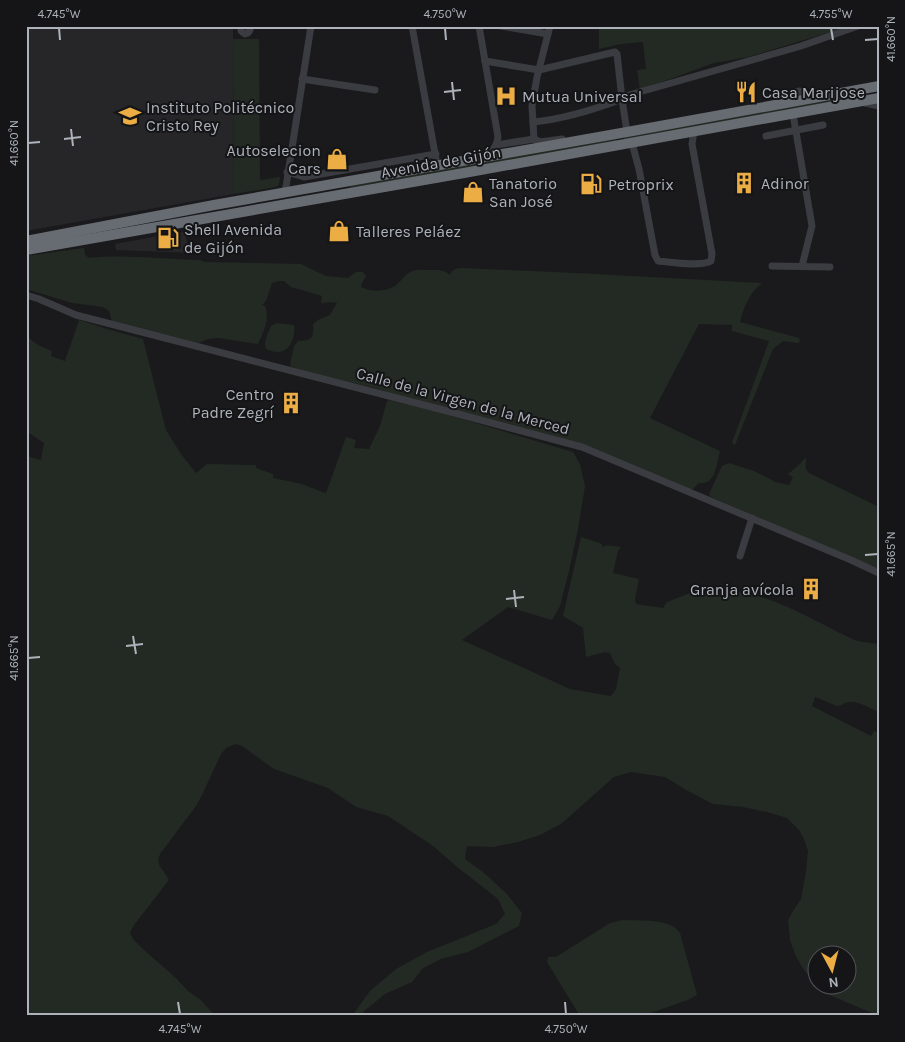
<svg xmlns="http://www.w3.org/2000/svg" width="905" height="1042" viewBox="0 0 905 1042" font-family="Karla,sans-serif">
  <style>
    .built { fill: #262629 }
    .green { fill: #222a23; fill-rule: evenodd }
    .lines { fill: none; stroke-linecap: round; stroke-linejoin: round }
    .minor { stroke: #3b3c41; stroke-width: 7 }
    .highway { stroke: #676b72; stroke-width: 10 }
    .ticks { fill: none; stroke: #adb2bb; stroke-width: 2 }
    .labels { text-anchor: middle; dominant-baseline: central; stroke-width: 4; stroke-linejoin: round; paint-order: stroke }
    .poi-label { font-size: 16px; fill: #adb2bb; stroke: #151517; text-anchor: start }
    .street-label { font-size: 16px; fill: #adb2bb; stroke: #151517 }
    .neatline { fill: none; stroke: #adb2bb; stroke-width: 2 }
    .ticks-label { font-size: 12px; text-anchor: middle; fill: #adb2bb }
  </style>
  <rect width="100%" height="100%" fill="#1a1a1c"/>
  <g class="built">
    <path d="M26,26H233L234,194L26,231Z"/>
    <path d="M185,231L187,244H194V253L116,250L115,244Z"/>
  </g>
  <g class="green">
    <path d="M599,26H850L748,57L714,63L640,90L637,70L646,69L643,42L621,44L599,49Z"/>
    <path d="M233,39H259L260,180L280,177L279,185L276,187L234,194Z"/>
    <path d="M865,92L864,96L625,140L623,136Z"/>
    <path d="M615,137L618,142L350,188V185Z"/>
    <path d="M84,248L85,255L89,258C125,254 163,259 200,260L205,262L301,264L326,276L348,278L356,272H363L366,276L362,283L361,287C370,292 386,292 395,286C402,281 404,274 413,271C418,269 426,270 432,270C441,270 443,270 450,275C452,269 455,269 461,268L576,273L762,283C749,293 744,307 740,322L799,338L800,341L798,343L783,341L773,349L735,445L732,443L769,341L732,331V325L699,324L650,418L720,451C717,460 717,477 707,482C705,483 701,483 699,483L693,489H689L630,464L387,393L385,391C354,382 322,378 292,367L290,365L294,346L298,341C312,341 314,338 313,324L318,320L330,315L337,303L332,302L321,303L322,296L291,287L284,281H279L272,283L266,301L262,305L265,306C270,321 264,330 258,344L219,338L208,339L198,343L112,322L109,311L103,307L72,303L26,289V256Z"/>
    <path d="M79,320L107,329L143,339L166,430L181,454L196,473L207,464L256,465V468L273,474V478L302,484L325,493H326L346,437L356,440L354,448L369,449L380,426L387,401L389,400L442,413L573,452L580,464L585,486L578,529L569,571L560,606L552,620L508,607L462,640L570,689L611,696L616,689L620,668L615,664L610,653L605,652L586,657L583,628L563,616L581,537L602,544V546L605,547V545L621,547L618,551L613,573L639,579L635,599L636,604L663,608L667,602L690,593L714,591L728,593L729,591C774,594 812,620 852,639C859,642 871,643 879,644V712C869,708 856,699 845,703C843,704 840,706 837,706L815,697L812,706L871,736L874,731L879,732V1016L820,991L802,967L795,954L790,940L788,920L793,911L801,899L806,872L808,851L804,839L799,830L787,818L767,812L743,807L713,804L688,791L665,777L631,772L614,777L561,824L540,835L518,842L493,847L467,846L465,859L483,872L506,893L522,913L519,926L468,952L441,959L423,968L412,982L385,994L363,1012L360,1016H352L370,991L396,969L427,952L496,924L505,914L498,899L456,866L433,846L388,816L356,807L328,788L274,769L242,746L236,744L226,748L221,754L202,795L196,806L160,854C155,867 164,869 169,880L134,925L130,933L134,940L143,949L177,979L188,991L201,1000L215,1016H26V456L41,460L44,443L26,431V334C32,343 42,347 52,351L51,356L65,361ZM818,954H848V984H818Z"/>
    <path d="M277,323L294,325C296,335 291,352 278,352C273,352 270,350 266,349C263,342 268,333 271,326Z"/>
    <path d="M806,457C806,465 804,468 809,473L879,507V570L711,497L709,494L722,466L729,463L754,471L770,479L775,482L789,485L793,477L788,474L799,465Z"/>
    <path d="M623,920C639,921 671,918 680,933L697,995L688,1000L642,1016H580L547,962L548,957H556L610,923Z"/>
  </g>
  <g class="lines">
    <g class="minor">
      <path d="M241,26V31L245,34L248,33L250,30V26"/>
      <path d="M412,26L436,159"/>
      <path d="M479,26L498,137L496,145L489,156"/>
      <path d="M501,26L548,34"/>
      <path d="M485,61L539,70L615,52L617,54L622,99L627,132"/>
      <path d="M302,79L375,90"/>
      <path d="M622,97L801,46L858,26"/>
      <path d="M865,103L879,106"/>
      <path d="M782,104L783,98L786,94L800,91L815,97"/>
      <path d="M793,114L812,226L802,266"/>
      <path d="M533,122C564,119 593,110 622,99"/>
      <path d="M766,136L823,125"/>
      <path d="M534,139L532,106L537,77L550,26"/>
      <path d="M632,143L639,169L655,255L658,261C671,262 701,267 711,261L712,254L692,144L694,131"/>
      <path d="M496,145L534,139L540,142L562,139"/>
      <path d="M287,172L304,177L436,154"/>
      <path d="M285,193L311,26"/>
      <path d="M772,266L830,267"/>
      <path d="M26,295L39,299L76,315L447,411L582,447L851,560L879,573"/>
      <path d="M740,556L752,518"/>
    </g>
    <g class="highway">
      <path d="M26,241L214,205L627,132L879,86"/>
      <path d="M26,250L464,173L879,98"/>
    </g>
  </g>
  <path class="ticks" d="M59,28L60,40M445,28L446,40M831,28L833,40M865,40L878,39M452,82L454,100M444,92L461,90M71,129L73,146M64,139L81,137M28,143L40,142M865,555L878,554M514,590L516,607M506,599L524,597M133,636L136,654M126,646L143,644M28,658L40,657M178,1002L180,1014M565,1002L566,1014"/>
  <defs>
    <g id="restaurant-bare" transform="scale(1.725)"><path d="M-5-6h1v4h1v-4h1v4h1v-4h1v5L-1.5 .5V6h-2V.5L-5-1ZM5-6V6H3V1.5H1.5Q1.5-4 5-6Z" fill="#ebad44" stroke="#151517" stroke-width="2.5" paint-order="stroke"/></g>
    <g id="hospital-bare" transform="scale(1.725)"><path d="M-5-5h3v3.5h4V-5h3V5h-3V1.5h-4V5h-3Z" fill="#ebad44" stroke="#151517" stroke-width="2.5" paint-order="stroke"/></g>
    <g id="school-bare" transform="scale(1.725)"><path d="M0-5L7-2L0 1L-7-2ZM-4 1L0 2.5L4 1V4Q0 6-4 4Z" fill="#ebad44" stroke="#151517" stroke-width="2.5" paint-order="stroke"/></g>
    <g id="shop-bare" transform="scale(1.725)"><path d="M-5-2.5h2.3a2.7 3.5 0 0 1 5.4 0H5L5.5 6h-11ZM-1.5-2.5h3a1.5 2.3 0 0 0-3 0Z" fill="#ebad44" stroke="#151517" stroke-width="2.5" paint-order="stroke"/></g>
    <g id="building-bare" transform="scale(1.725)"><path d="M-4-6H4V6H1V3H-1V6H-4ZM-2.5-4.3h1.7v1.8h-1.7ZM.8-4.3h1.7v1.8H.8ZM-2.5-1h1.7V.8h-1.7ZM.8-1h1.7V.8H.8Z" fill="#ebad44" stroke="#151517" stroke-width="2.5" paint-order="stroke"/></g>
    <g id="fuel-bare" transform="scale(1.725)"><path d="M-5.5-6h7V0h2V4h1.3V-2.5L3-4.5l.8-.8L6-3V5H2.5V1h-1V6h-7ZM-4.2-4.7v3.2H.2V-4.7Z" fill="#ebad44" stroke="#151517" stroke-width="2.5" paint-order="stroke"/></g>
  </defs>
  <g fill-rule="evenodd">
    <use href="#restaurant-bare" x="746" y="92"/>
    <use href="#hospital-bare" x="506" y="96"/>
    <use href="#school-bare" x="130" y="116"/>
    <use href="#shop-bare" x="337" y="159"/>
    <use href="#building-bare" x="744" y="183"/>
    <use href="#fuel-bare" x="591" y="184"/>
    <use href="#shop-bare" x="473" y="192"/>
    <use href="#shop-bare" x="339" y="231"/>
    <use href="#fuel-bare" x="168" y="238"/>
    <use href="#building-bare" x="291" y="403"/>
    <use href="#building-bare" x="811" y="589"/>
  </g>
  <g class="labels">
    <g class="poi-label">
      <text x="762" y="92">Casa Marijose</text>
      <text x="522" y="96">Mutua Universal</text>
      <text x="146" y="107">Instituto Politécnico<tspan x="146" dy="18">Cristo Rey</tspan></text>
      <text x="321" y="150" text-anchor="end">Autoselecion<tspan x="321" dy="18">Cars</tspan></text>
      <text x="489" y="183">Tanatorio<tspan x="489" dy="18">San José</tspan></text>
      <text x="761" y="183">Adinor</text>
      <text x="608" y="184">Petroprix</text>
      <text x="184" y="229">Shell Avenida<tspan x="184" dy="18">de Gijón</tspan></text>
      <text x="356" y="231">Talleres Peláez</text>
      <text x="274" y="394" text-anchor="end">Centro<tspan x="274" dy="18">Padre Zegrí</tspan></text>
      <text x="794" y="589" text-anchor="end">Granja avícola</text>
    </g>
    <g class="street-label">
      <text transform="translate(441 162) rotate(-10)">Avenida de Gijón</text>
      <text transform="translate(463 401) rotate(15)">Calle de la Virgen de la Merced</text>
    </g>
  </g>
  <rect width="905" height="1042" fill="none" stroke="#151517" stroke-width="55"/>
  <g transform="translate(832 970) rotate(173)"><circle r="24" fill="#151517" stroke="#525459"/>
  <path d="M0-4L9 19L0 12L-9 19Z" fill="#ebad44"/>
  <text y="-8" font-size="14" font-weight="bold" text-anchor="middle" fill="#adb2bb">N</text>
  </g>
  <rect x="28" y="28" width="850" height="986" class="neatline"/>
  <g class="ticks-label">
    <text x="59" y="18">4.745°W</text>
    <text x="445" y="18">4.750°W</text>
    <text x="831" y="18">4.755°W</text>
    <text transform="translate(891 39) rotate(-90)" y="4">41.660°N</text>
    <text transform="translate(14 143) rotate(-90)" y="4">41.660°N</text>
    <text transform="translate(891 554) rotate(-90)" y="4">41.665°N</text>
    <text transform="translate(14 658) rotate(-90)" y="4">41.665°N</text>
    <text x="180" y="1033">4.745°W</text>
    <text x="566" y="1033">4.750°W</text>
  </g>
</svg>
